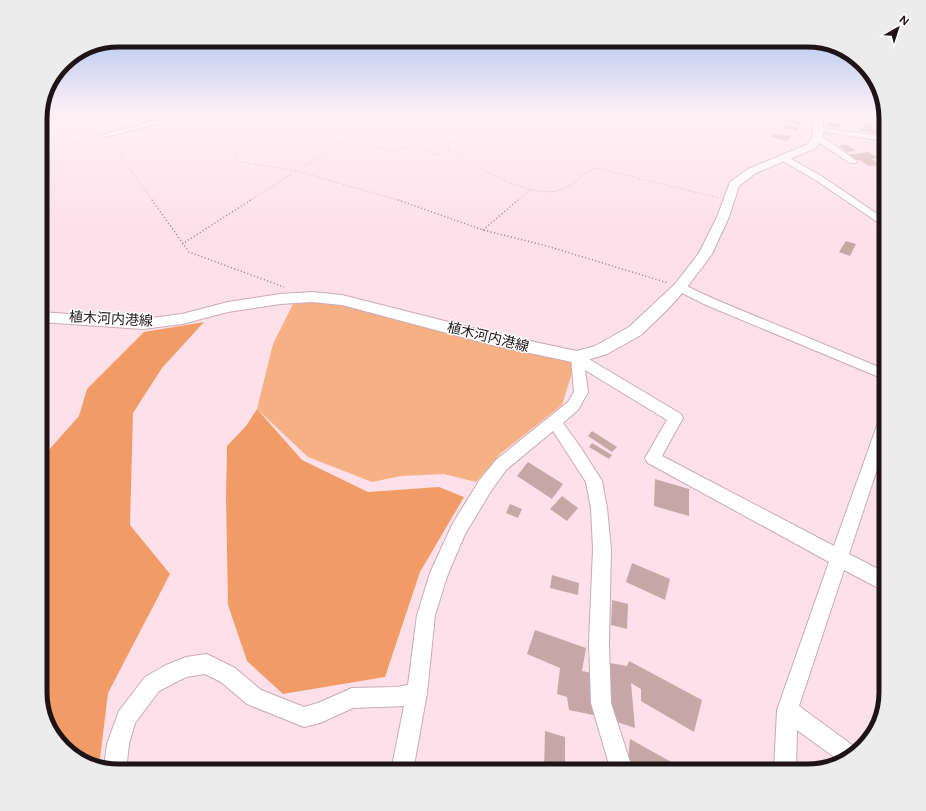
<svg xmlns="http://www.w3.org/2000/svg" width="926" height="811" viewBox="0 0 926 811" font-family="Figtree,'Noto Sans JP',sans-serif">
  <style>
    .green { fill: #f5b084 }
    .forest { fill: #f19c66 }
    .building { fill: #c7a7a5 }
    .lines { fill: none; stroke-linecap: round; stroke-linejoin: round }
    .minor-casing { stroke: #c9abb7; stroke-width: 2 }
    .major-casing { stroke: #c9abb7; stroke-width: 2 }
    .path-far1 { stroke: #917d85; stroke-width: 1; stroke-dasharray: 0.5 2; stroke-linecap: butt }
    .path { stroke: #917d85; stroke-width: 1.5; stroke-dasharray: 1 2.5; stroke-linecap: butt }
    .minor { fill: #fff; fill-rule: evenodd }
    .major { fill: #fff; fill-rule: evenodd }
    .labels { text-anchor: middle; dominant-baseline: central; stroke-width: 3; stroke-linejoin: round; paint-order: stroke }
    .street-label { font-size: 14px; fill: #1e1418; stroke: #fff }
    .rim { fill: none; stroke: #1e1418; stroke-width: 5 }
  </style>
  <rect width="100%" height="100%" fill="#fee0eb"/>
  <path class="green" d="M342,300L577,357L562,405L500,454L476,482L444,474L401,476L372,482L308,457L257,409L273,344L293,304Z"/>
  <g class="forest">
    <path d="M204,322L162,368L133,413L130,525L170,574L108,693L99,767C78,763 58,746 48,728C44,719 43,707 40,697V455L47,452L79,416L87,389L144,332Z"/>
    <path d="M257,409L302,460L368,492L439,487L464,497L420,572L385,677L283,694L247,661L228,605L226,497L227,446L246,426Z"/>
  </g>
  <g class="building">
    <path d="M787,118L802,121L800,125L784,122Z"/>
    <path d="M825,122L839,123L841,128L827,126Z"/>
    <path d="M864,124L872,125L873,130L865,128Z"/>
    <path d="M784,125L798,128V131L783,128Z"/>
    <path d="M860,128L877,131V134L860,131Z"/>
    <path d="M774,133L791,136L787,141L771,137Z"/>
    <path d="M847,145L856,151L847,152L839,146Z"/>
    <path d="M868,152L878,158L872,159L881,165L869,166L859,160H854L847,155Z"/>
    <path d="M846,241L856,244L850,256L839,252Z"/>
    <path d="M592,431L617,447L612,452L588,436Z"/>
    <path d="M592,443L612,455L609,459L589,447Z"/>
    <path d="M528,462L563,484L552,499L517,476Z"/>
    <path d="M655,479L689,489V516L654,506Z"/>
    <path d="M562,496L578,508L567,521L550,509Z"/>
    <path d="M510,504L522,509L518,518L506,513Z"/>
    <path d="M632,563L670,579L665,600L626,582Z"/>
    <path d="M552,575L579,583L578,595L550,588Z"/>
    <path d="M612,600L628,604L627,629L611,625Z"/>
    <path d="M535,630L586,648L582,671L596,674L598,716L569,710L567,697L557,694L560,668L527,654Z"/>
    <path d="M629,661L702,700L694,732L641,701V689L631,683L635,728L605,718L604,662L627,666Z"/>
    <path d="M545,731L565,737V771H544Z"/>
    <path d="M630,739L684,769V771H627Z"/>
  </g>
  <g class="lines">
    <g class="minor-casing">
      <g id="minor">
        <path d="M174,116H187L105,137L101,135Z"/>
        <path d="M314,116H373L358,119L318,118Z"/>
        <path d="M816,127L878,136L882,138L878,140L819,131L815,129Z"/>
        <path d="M815,136H821L857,161L856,163H850L815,140Z"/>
        <path d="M784,155L823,177L886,220V228L817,181L781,160L780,158Z"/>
        <path d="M680,283L714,299L886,370V380L706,305L676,290L674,287Z"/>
        <path d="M577,352L681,414L683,418L662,456L834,546L879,420L881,416L886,414V442L849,554L886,573V592L844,570L799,706L859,750L841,762L797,730L796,771H774L777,710L829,562L648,463L645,458L667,420L585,370L588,392L578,410L563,423L581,448L602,481L607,508L611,549L609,643L611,703L633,771H611L591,703L589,643L593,549L591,508L586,482L553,431L506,470L491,491L465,534L448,574L435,615L427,693L413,771H391L404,706L353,708L320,723L304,727L247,704L221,682L205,674L186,677L159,691L135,723L129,744L126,771L104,768L107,744L119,711L145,677L166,665L186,657L206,654L213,657L235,668L261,690L304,707L318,703L352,688L396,687L408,685L417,615L430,573L453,523L479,481L496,460L568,402L574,392L571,357L572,354Z"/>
      </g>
    </g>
    <g class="major-casing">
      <path id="major" d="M813,116H823V136L816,148L756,173L739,186L729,217L712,254L685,290L667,310L641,335L607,354L577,363L492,345L342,305L312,302L280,304L228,312L182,324L143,329L40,322V312L143,319L182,314L228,302L280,294L312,292L342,295L492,333L577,351L595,346L629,327L675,284L699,253L717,217L730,182L748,169L808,144L813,136Z"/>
    </g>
    <g class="path-far1">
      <path d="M90,116L101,130"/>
      <path d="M202,116L236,155V161L297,171L401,201"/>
      <path d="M534,116L447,145L449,150C475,165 529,200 560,190C575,186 582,171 597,168L719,198"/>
      <path d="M357,133L363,135L367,143L393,152L416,145L435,155L449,150"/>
      <path d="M110,141L153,201"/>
      <path d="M40,152L97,137"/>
      <path d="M249,201L357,133L358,124"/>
      <path d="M517,201L532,189"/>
    </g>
    <g class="path">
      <path d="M152,200L189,252L284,287"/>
      <path d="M398,200L483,230L547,246L668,283"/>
      <path d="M483,230L518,200"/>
      <path d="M182,244L251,200"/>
    </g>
    <use href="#minor" class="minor"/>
    <use href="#major" class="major"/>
  </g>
  <linearGradient id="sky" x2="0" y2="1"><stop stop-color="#9dbaef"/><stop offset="0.5" stop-color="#fff1f6"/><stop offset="1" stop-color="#fff1f6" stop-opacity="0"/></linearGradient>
  <rect width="926" height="230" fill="url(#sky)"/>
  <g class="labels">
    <g class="street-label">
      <text transform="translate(111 319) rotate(3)">植木河内港線</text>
      <text transform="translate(488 337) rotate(14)">植木河内港線</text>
    </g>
  </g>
  <path d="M0 0H926V811H0ZM119 47H807A72 72 0 0 1 879 119V692A72 72 0 0 1 807 764H119A72 72 0 0 1 47 692V119A72 72 0 0 1 119 47Z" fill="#edeced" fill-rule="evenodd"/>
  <path class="rim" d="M119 47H807A72 72 0 0 1 879 119V692A72 72 0 0 1 807 764H119A72 72 0 0 1 47 692V119A72 72 0 0 1 119 47Z"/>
  <g transform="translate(898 28) rotate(39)" stroke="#ffffff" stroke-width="3" paint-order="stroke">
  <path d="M0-3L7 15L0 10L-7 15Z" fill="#1e1418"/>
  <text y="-6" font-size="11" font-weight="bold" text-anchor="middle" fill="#1e1418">N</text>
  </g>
</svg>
